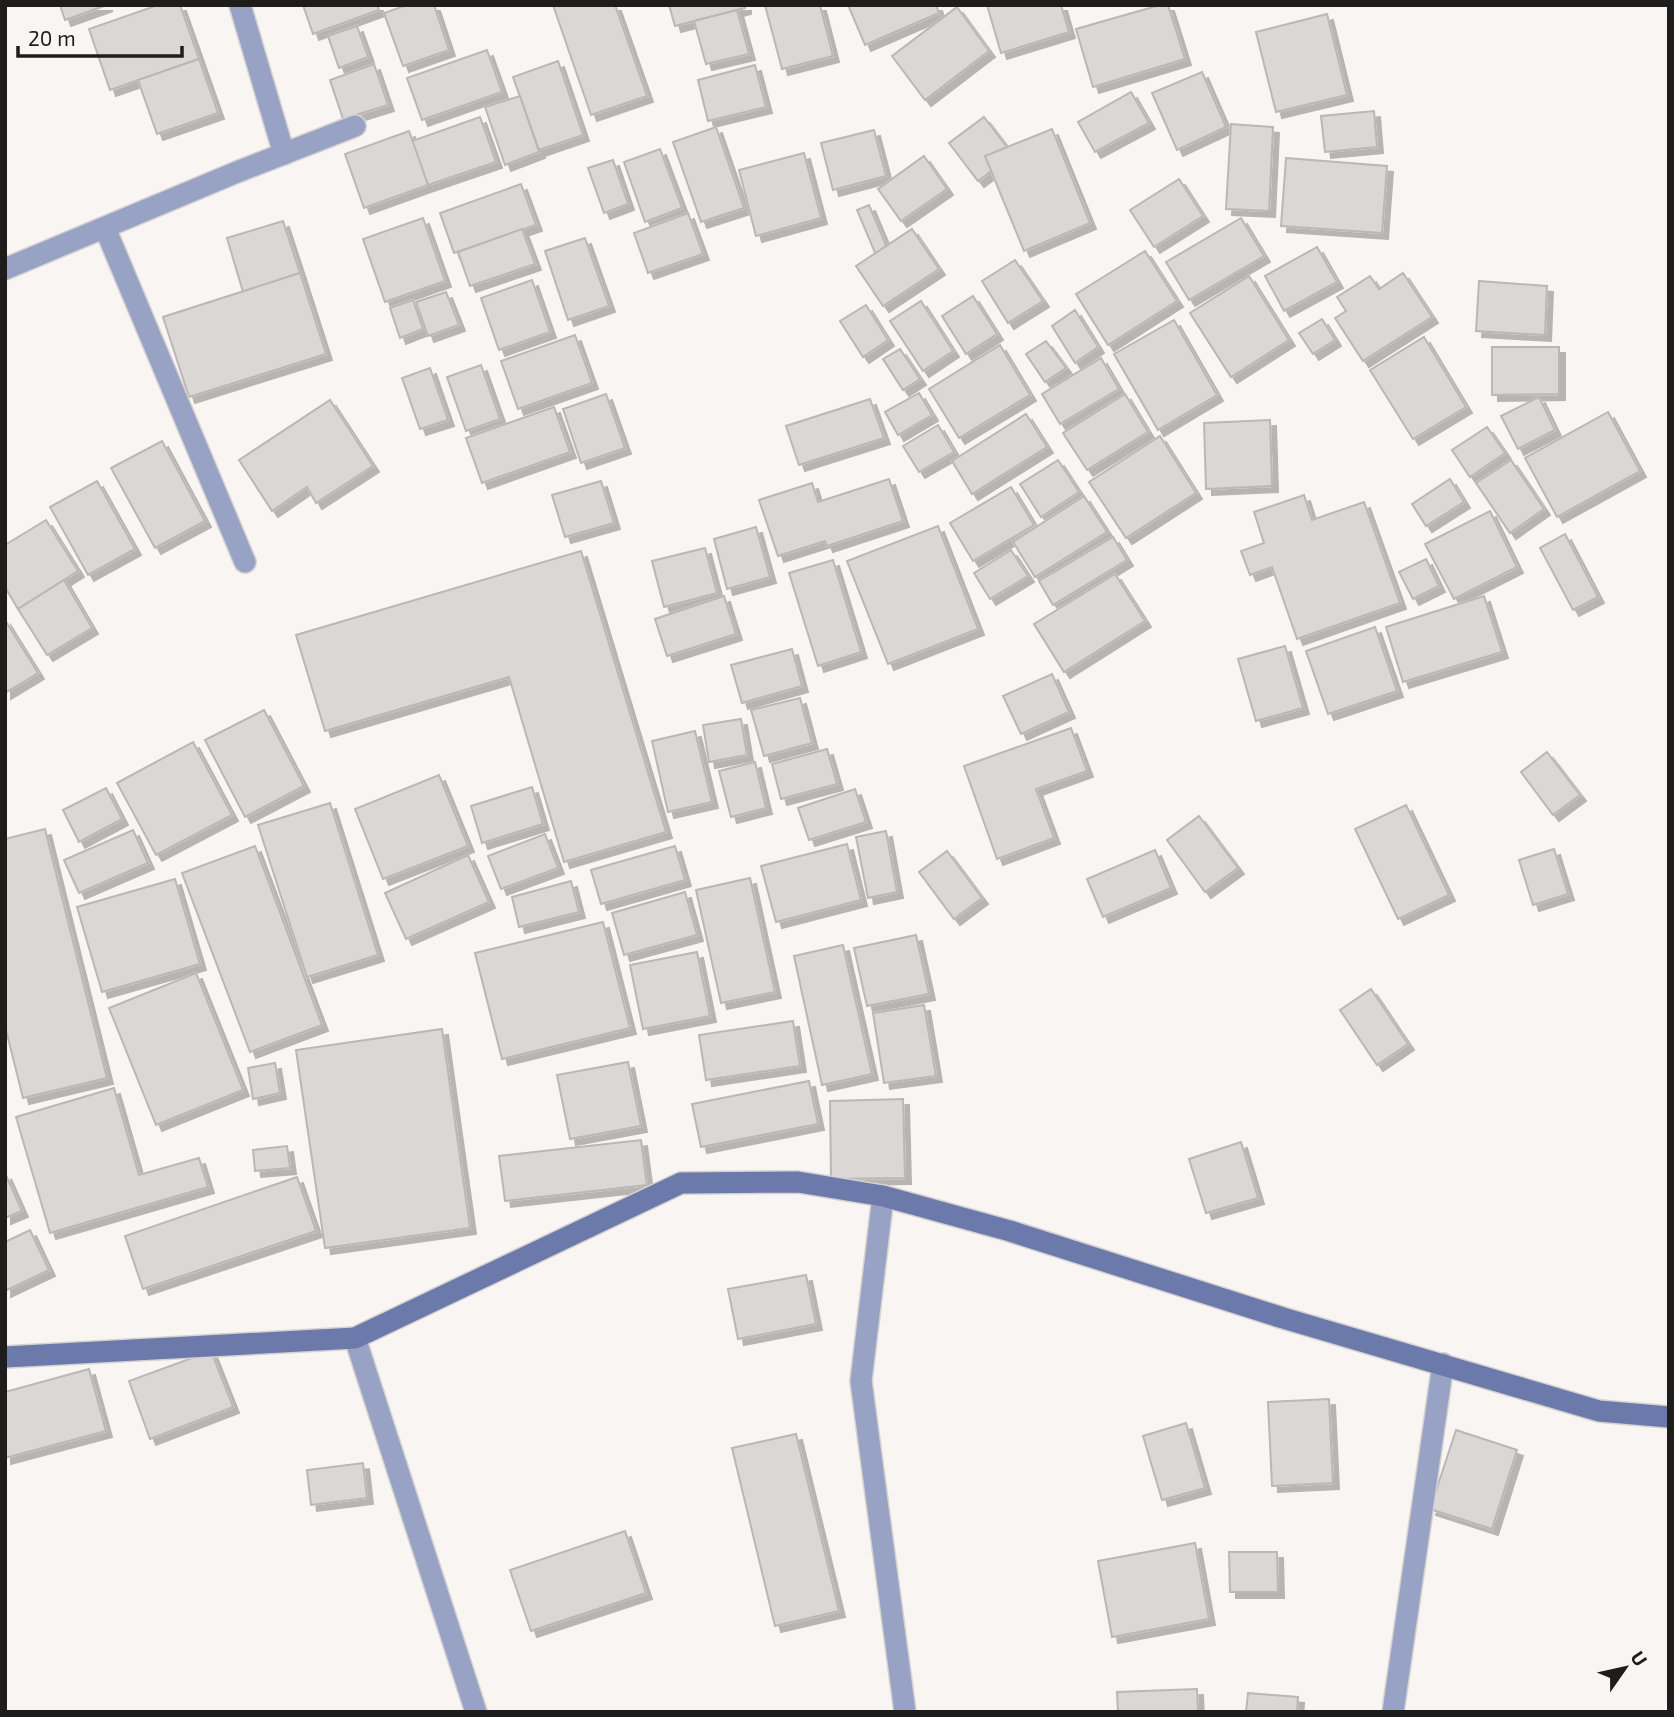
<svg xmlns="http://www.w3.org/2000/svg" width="1674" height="1717" viewBox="0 0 1674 1717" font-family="'Exo 2',sans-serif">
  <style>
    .building { fill: #dbd7d5; stroke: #bbb7b5; stroke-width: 2; filter: url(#shadow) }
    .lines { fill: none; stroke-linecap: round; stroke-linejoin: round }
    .street-casing { stroke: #d6d2d1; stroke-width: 24 }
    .secondary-casing { stroke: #d6d2d1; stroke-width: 24 }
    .street { stroke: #97a2c5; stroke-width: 21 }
    .secondary { stroke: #6b79ab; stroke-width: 21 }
  </style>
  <defs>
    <filter id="shadow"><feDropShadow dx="6" dy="6" stdDeviation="0" flood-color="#0004"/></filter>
  </defs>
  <rect width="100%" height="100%" fill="#f9f5f3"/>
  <g class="building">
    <path d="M60,5H107L65,20Z"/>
    <path d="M158,5H180L199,59L110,90L89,29Z"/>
    <path d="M303,5H377L379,10L313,34Z"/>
    <path d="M407,5H434L449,50L403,66L384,13Z"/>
    <path d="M553,5H615L647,96L591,115Z"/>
    <path d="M669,5H745V8L675,26Z"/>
    <path d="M765,5H820L833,56L782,69Z"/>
    <path d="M848,5H936L939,13L865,45Z"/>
    <path d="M987,5H1061L1069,32L1001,53Z"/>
    <path d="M1160,5H1168L1185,59L1093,87L1076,29Z"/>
    <path d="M957,7L989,51L925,100L892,56Z"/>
    <path d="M737,10L749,54L706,64L694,21Z"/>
    <path d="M1327,14L1347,95L1276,112L1256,32Z"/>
    <path d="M357,26L368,57L339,68L328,36Z"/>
    <path d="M487,50L502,92L422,120L407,78Z"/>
    <path d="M199,59L218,113L157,134L138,80Z"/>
    <path d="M558,61L583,135L539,150L513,77Z"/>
    <path d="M374,64L388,105L343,119L330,80Z"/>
    <path d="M755,65L766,107L708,121L698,80Z"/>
    <path d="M1202,72L1226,127L1177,150L1152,93Z"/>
    <path d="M1131,92L1149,123L1095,152L1078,122Z"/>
    <path d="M520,96L539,152L505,165L485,107Z"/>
    <path d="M1374,111L1377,147L1325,152L1321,116Z"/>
    <path d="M480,117L496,162L428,185L412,141Z"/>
    <path d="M984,117L1013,155L978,181L949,143Z"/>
    <path d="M1231,124L1273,127L1269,211L1226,209Z"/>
    <path d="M716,127L744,208L701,222L673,142Z"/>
    <path d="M1052,129L1090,223L1024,251L985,156Z"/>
    <path d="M874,130L886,176L833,190L821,143Z"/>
    <path d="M409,131L428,185L364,208L345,154Z"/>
    <path d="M660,149L682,208L645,222L624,162Z"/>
    <path d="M804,153L821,218L756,236L739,170Z"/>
    <path d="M924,156L947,189L901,221L878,189Z"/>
    <path d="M1286,158L1387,166L1382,233L1281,226Z"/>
    <path d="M613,160L628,204L604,213L588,168Z"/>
    <path d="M1179,179L1203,216L1154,247L1130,210Z"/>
    <path d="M521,184L536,225L454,253L440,213Z"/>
    <path d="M869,205L896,269L884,274L857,210Z"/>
    <path d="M688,213L703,254L648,273L634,233Z"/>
    <path d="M423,218L445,281L385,302L363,239Z"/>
    <path d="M1241,218L1264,256L1189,300L1166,262Z"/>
    <path d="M283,221L300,273L243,292L227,238Z"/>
    <path d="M522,229L535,264L470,286L458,252Z"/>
    <path d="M912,229L939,269L883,306L856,266Z"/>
    <path d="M585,238L609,306L568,320L545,251Z"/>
    <path d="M1317,247L1337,282L1284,311L1265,276Z"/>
    <path d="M1145,251L1177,301L1108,345L1076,294Z"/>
    <path d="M1015,260L1043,301L1008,323L982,281Z"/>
    <path d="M300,273L326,354L189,397L163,317Z"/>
    <path d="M1403,273L1432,317L1363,361L1335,318L1346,311L1337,297L1370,276L1379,289Z"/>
    <path d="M1249,276L1289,340L1231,377L1190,313Z"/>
    <path d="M532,280L550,332L499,350L481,298Z"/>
    <path d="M1479,281L1547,286L1545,335L1476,331Z"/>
    <path d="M446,292L459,325L428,336L416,302Z"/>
    <path d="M973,296L997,334L966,354L942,316Z"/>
    <path d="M413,300L423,329L400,338L390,308Z"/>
    <path d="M921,301L953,351L923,371L890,321Z"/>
    <path d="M866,305L888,340L863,357L840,321Z"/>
    <path d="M1075,310L1098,347L1075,363L1052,326Z"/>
    <path d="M1322,319L1335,340L1313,354L1299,333Z"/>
    <path d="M1174,320L1217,395L1158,430L1114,354Z"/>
    <path d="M575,335L592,383L518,409L501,361Z"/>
    <path d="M1424,337L1466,407L1413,439L1370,370Z"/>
    <path d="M1046,341L1066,368L1045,382L1026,354Z"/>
    <path d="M1000,345L1030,395L959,438L929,389Z"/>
    <path d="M1492,347H1559V394L1492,395Z"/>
    <path d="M900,349L920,379L903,390L883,359Z"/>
    <path d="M1101,358L1119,389L1060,424L1042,394Z"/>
    <path d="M481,365L500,419L466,431L447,377Z"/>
    <path d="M430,368L448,420L420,429L402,378Z"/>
    <path d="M919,393L932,415L898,435L885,412Z"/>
    <path d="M606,394L625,448L581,463L563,409Z"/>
    <path d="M1125,394L1148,432L1087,470L1063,433Z"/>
    <path d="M1539,397L1555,430L1518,449L1501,416Z"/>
    <path d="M870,399L884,438L799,465L786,426Z"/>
    <path d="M330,400L373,466L316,503L307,487L272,511L239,460Z"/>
    <path d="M554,407L570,452L482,483L466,438Z"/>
    <path d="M1608,412L1640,471L1557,517L1525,458Z"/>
    <path d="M1026,414L1047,447L972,494L952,461Z"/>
    <path d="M1270,420L1272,486L1206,489L1204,423Z"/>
    <path d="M938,425L954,452L919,472L903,446Z"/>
    <path d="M1487,427L1505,453L1470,477L1452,450Z"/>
    <path d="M1160,436L1196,493L1126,538L1089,482Z"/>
    <path d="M162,441L205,521L155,548L111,468Z"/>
    <path d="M1058,460L1079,492L1041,517L1020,484Z"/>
    <path d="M1511,460L1544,509L1510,533L1476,483Z"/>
    <path d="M889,479L903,521L827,546L825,541L778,556L759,500L812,483L818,502Z"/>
    <path d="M1450,479L1464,502L1426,526L1412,504Z"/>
    <path d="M97,481L135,549L88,575L50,507Z"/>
    <path d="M601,481L614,523L565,537L552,495Z"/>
    <path d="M1011,487L1034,525L973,561L950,523Z"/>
    <path d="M1304,495L1312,520L1364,502L1400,603L1297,639L1272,567L1250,575L1241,551L1264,543L1254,512Z"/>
    <path d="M1084,496L1107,532L1035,577L1013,542Z"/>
    <path d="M1490,511L1517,567L1454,599L1425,544Z"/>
    <path d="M46,520L78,571L18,609L5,587V545Z"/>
    <path d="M938,526L978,629L888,664L847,561Z"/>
    <path d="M756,527L770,577L727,589L714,539Z"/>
    <path d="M1565,534L1598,597L1573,610L1540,548Z"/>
    <path d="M1113,537L1127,560L1053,605L1039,581Z"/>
    <path d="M705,548L717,593L664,607L652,561Z"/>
    <path d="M1011,550L1028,576L990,599L974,573Z"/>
    <path d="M581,551L666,832L564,862L509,677L325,731L296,635Z"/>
    <path d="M1426,559L1439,586L1413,599L1399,572Z"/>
    <path d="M833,560L861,652L818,666L789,573Z"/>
    <path d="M1115,574L1145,621L1064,672L1034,624Z"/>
    <path d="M64,580L92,628L47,655L18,609Z"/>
    <path d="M724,596L736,634L667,656L655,619Z"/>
    <path d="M1484,596L1502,652L1403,682L1386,627Z"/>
    <path d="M5,620L38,673L5,693Z"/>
    <path d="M1375,627L1397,691L1328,714L1306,651Z"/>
    <path d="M1285,646L1303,708L1256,721L1238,659Z"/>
    <path d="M792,649L802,686L742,703L731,665Z"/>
    <path d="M1052,674L1069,712L1021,734L1003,696Z"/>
    <path d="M800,698L812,743L764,756L751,710Z"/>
    <path d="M264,710L304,786L245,817L205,740Z"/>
    <path d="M741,719L747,755L709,762L703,725Z"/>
    <path d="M1071,728L1087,771L1036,789L1054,838L997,859L964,766Z"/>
    <path d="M695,731L712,802L668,812L652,741Z"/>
    <path d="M193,742L232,815L156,855L117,783Z"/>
    <path d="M827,749L837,784L781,799L772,764Z"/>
    <path d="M1547,752L1580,795L1553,815L1521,772Z"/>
    <path d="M755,762L766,808L731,817L719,771Z"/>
    <path d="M439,775L468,846L383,879L355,809Z"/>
    <path d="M532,787L543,824L482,843L471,806Z"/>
    <path d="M106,788L122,819L79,842L63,810Z"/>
    <path d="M855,789L866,822L809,840L798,808Z"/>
    <path d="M330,803L378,955L307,977L258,825Z"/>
    <path d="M1406,805L1449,895L1398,919L1355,829Z"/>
    <path d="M1199,816L1238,868L1205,892L1167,840Z"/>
    <path d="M45,829L107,1078L23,1098L5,1026V839Z"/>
    <path d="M133,830L148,863L79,893L64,860Z"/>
    <path d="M886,831L897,892L868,898L856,837Z"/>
    <path d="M545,834L558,868L501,889L488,856Z"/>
    <path d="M847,844L861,900L776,922L761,866Z"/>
    <path d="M255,846L322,1025L250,1052L182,873Z"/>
    <path d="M675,846L685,880L601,904L591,870Z"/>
    <path d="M1554,849L1568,894L1533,905L1519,860Z"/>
    <path d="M1155,850L1171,888L1103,917L1087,879Z"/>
    <path d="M947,851L982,898L954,919L919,872Z"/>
    <path d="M468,855L489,902L406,939L385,893Z"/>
    <path d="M750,878L775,992L721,1003L696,890Z"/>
    <path d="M175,879L200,964L102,992L77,907Z"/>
    <path d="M571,881L579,912L519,927L512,897Z"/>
    <path d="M685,892L697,935L624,955L612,913Z"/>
    <path d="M603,922L630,1028L502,1059L475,953Z"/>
    <path d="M916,935L929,994L867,1006L854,948Z"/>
    <path d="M843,945L872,1074L822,1085L794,956Z"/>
    <path d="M697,952L710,1016L643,1029L630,965Z"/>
    <path d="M196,973L243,1090L156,1125L109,1008Z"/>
    <path d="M1371,989L1408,1044L1377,1065L1340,1010Z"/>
    <path d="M924,1005L936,1076L884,1083L873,1013Z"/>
    <path d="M793,1021L800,1066L706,1080L699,1035Z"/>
    <path d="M442,1029L470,1228L325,1248L296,1050Z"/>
    <path d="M628,1062L641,1126L570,1139L557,1075Z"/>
    <path d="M275,1063L280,1093L253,1099L248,1068Z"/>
    <path d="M809,1081L818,1124L701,1147L692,1104Z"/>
    <path d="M114,1088L139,1175L199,1158L208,1187L50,1233L16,1117Z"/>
    <path d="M903,1099L905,1178L831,1179L830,1101Z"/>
    <path d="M641,1140L647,1185L505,1201L499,1156Z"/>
    <path d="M1241,1142L1258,1198L1206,1213L1189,1159Z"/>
    <path d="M287,1146L290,1168L255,1171L253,1150Z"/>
    <path d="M5,1173L22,1211L5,1218Z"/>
    <path d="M297,1177L316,1231L143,1289L125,1236Z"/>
    <path d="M30,1230L49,1270L5,1291V1242Z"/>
    <path d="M806,1275L816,1324L738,1339L728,1289Z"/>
    <path d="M211,1351L233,1407L150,1439L129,1381Z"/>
    <path d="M89,1369L106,1431L5,1458V1392Z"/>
    <path d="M1329,1399L1333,1483L1272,1486L1268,1402Z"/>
    <path d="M1186,1423L1205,1488L1162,1500L1143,1436Z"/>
    <path d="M1456,1430L1517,1450L1492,1529L1430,1509Z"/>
    <path d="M796,1434L839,1611L775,1626L732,1448Z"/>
    <path d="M363,1463L367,1498L311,1505L307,1470Z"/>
    <path d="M625,1531L646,1593L531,1631L510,1570Z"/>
    <path d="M1195,1543L1209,1619L1112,1637L1098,1561Z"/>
    <path d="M1229,1552H1277L1278,1592H1230Z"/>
    <path d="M1197,1689L1198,1712H1118L1117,1692Z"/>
    <path d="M1248,1693L1298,1697L1297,1712H1246Z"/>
  </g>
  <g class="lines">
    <g class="street-casing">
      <g id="street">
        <path d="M240,5L284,154"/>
        <path d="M105,228L245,562"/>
        <path d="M5,269L237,172L355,126"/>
        <path d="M883,1196L861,1381L905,1712"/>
        <path d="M355,1338L476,1712"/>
        <path d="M1393,1712L1443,1364"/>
      </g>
    </g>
    <g class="secondary-casing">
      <path id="secondary" d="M5,1357L355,1338L681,1183L798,1182L883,1196L1010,1231L1283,1318L1599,1411L1669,1417"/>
    </g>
    <use href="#street" class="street"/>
    <use href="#secondary" class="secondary"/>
  </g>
  <rect width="1674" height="1717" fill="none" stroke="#1e1d1c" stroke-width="14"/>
  <g transform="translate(1625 1668) rotate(56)" stroke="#f9f5f3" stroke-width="5" paint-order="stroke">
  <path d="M0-5L12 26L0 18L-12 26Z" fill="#1e1d1c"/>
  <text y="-10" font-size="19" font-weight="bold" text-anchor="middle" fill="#1e1d1c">U</text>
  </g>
  <path d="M18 46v10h164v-10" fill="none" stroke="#1e1d1c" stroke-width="3.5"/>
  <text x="28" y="46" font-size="21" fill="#1e1d1c" stroke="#f9f5f3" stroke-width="5" paint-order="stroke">20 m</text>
</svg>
